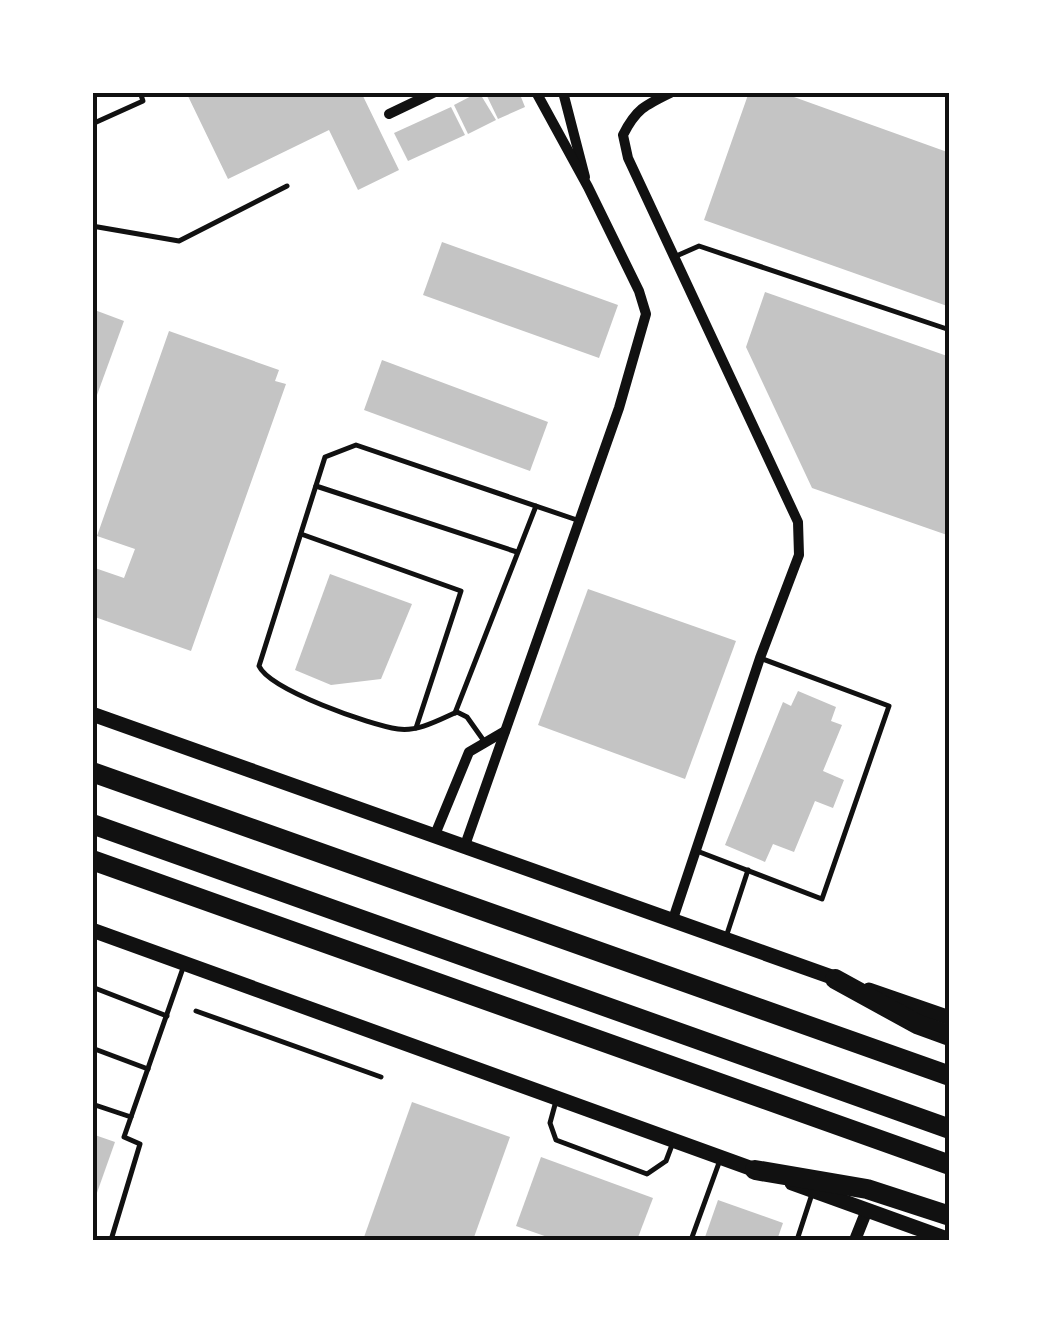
<svg xmlns="http://www.w3.org/2000/svg" width="1042" height="1333" viewBox="0 0 1042 1333" font-family="Mulish,sans-serif">
  <style>
    .building { fill: #c4c4c4 }
    .lines { fill: none; stroke-linecap: round; stroke-linejoin: round }
    .service { stroke: #111; stroke-width: 5 }
    .minor { stroke: #111; stroke-width: 10 }
    .tertiary { stroke: #111; stroke-width: 12 }
    .secondary { stroke: #111; stroke-width: 15 }
    .motorway { stroke: #111; stroke-width: 20 }
    .neatline { fill: none; stroke: #111; stroke-width: 4 }
  </style>
  <rect width="100%" height="100%" fill="#fff"/>
  <g class="building">
    <path d="M186,92H361L399,170L358,190L329,130L228,179Z"/>
    <path d="M479,92L496,120L468,134L454,105Z"/>
    <path d="M485,92H519L525,107L498,119Z"/>
    <path d="M749,92H780L950,153V307L704,220Z"/>
    <path d="M451,107L465,135L408,161L394,133Z"/>
    <path d="M442,242L618,305L599,358L423,295Z"/>
    <path d="M765,292L950,357V536L812,488L746,347Z"/>
    <path d="M92,309L124,321L93,406H92Z"/>
    <path d="M169,331L279,370L275,381L286,384L191,651L92,616V567L124,578L135,549L97,536Z"/>
    <path d="M382,360L548,422L530,471L364,410Z"/>
    <path d="M330,574L412,604L381,679L331,685L295,670Z"/>
    <path d="M588,589L736,641L685,779L538,725Z"/>
    <path d="M798,691L836,707L831,721L842,725L823,771L844,780L833,808L815,801L794,852L773,844L765,862L725,845L783,702L791,706Z"/>
    <path d="M412,1102L510,1137L473,1240H363Z"/>
    <path d="M92,1134L115,1142L93,1204H92Z"/>
    <path d="M541,1157L653,1198L637,1240H556L516,1226Z"/>
    <path d="M718,1200L783,1223L777,1240H704Z"/>
  </g>
  <g class="lines">
    <g class="service">
      <path d="M92,124L143,101L140,92"/>
      <path d="M92,226L179,241L287,186"/>
      <path d="M674,257L699,246L950,330"/>
      <path d="M316,486L517,552"/>
      <path d="M301,534L461,591L416,728"/>
      <path d="M455,713L536,506"/>
      <path d="M484,741L467,717L457,712C439,720 418,732 398,729C370,725 270,690 259,666L325,457L356,445L577,520"/>
      <path d="M697,851L822,899L889,706L760,658"/>
      <path d="M727,934L748,870"/>
      <path d="M92,987L167,1016"/>
      <path d="M196,1011L381,1077"/>
      <path d="M92,1048L148,1069"/>
      <path d="M556,1101L550,1123L556,1140L647,1174L666,1161L672,1145"/>
      <path d="M92,1104L131,1117"/>
      <path d="M111,1240L140,1144L124,1137L183,968"/>
      <path d="M691,1240L720,1160"/>
      <path d="M797,1240L812,1194"/>
    </g>
    <g class="minor">
      <path d="M563,92L585,177"/>
      <path d="M672,92C645,105 636,109 623,135L628,158L798,522L799,555L760,658L672,922"/>
      <path d="M389,114L435,92"/>
      <path d="M434,837L469,752L505,731"/>
      <path d="M464,848L619,408L646,314L639,291L588,187L536,92"/>
    </g>
    <path class="tertiary" d="M855,1240L867,1210"/>
    <g class="secondary">
      <path d="M92,714L843,981"/>
      <path d="M92,930L761,1172"/>
      <path d="M869,990L950,1018"/>
      <path d="M792,1183L950,1240"/>
    </g>
    <g class="motorway">
      <path d="M92,772L950,1076"/>
      <path d="M92,824L950,1129"/>
      <path d="M92,860L950,1165"/>
      <path d="M835,979L917,1024L950,1036"/>
      <path d="M755,1170L867,1189L950,1216"/>
    </g>
  </g>
  <rect width="1042" height="1333" fill="none" stroke="#ffffff" stroke-width="190"/>
  <rect x="95" y="95" width="852" height="1143" class="neatline"/>
</svg>
